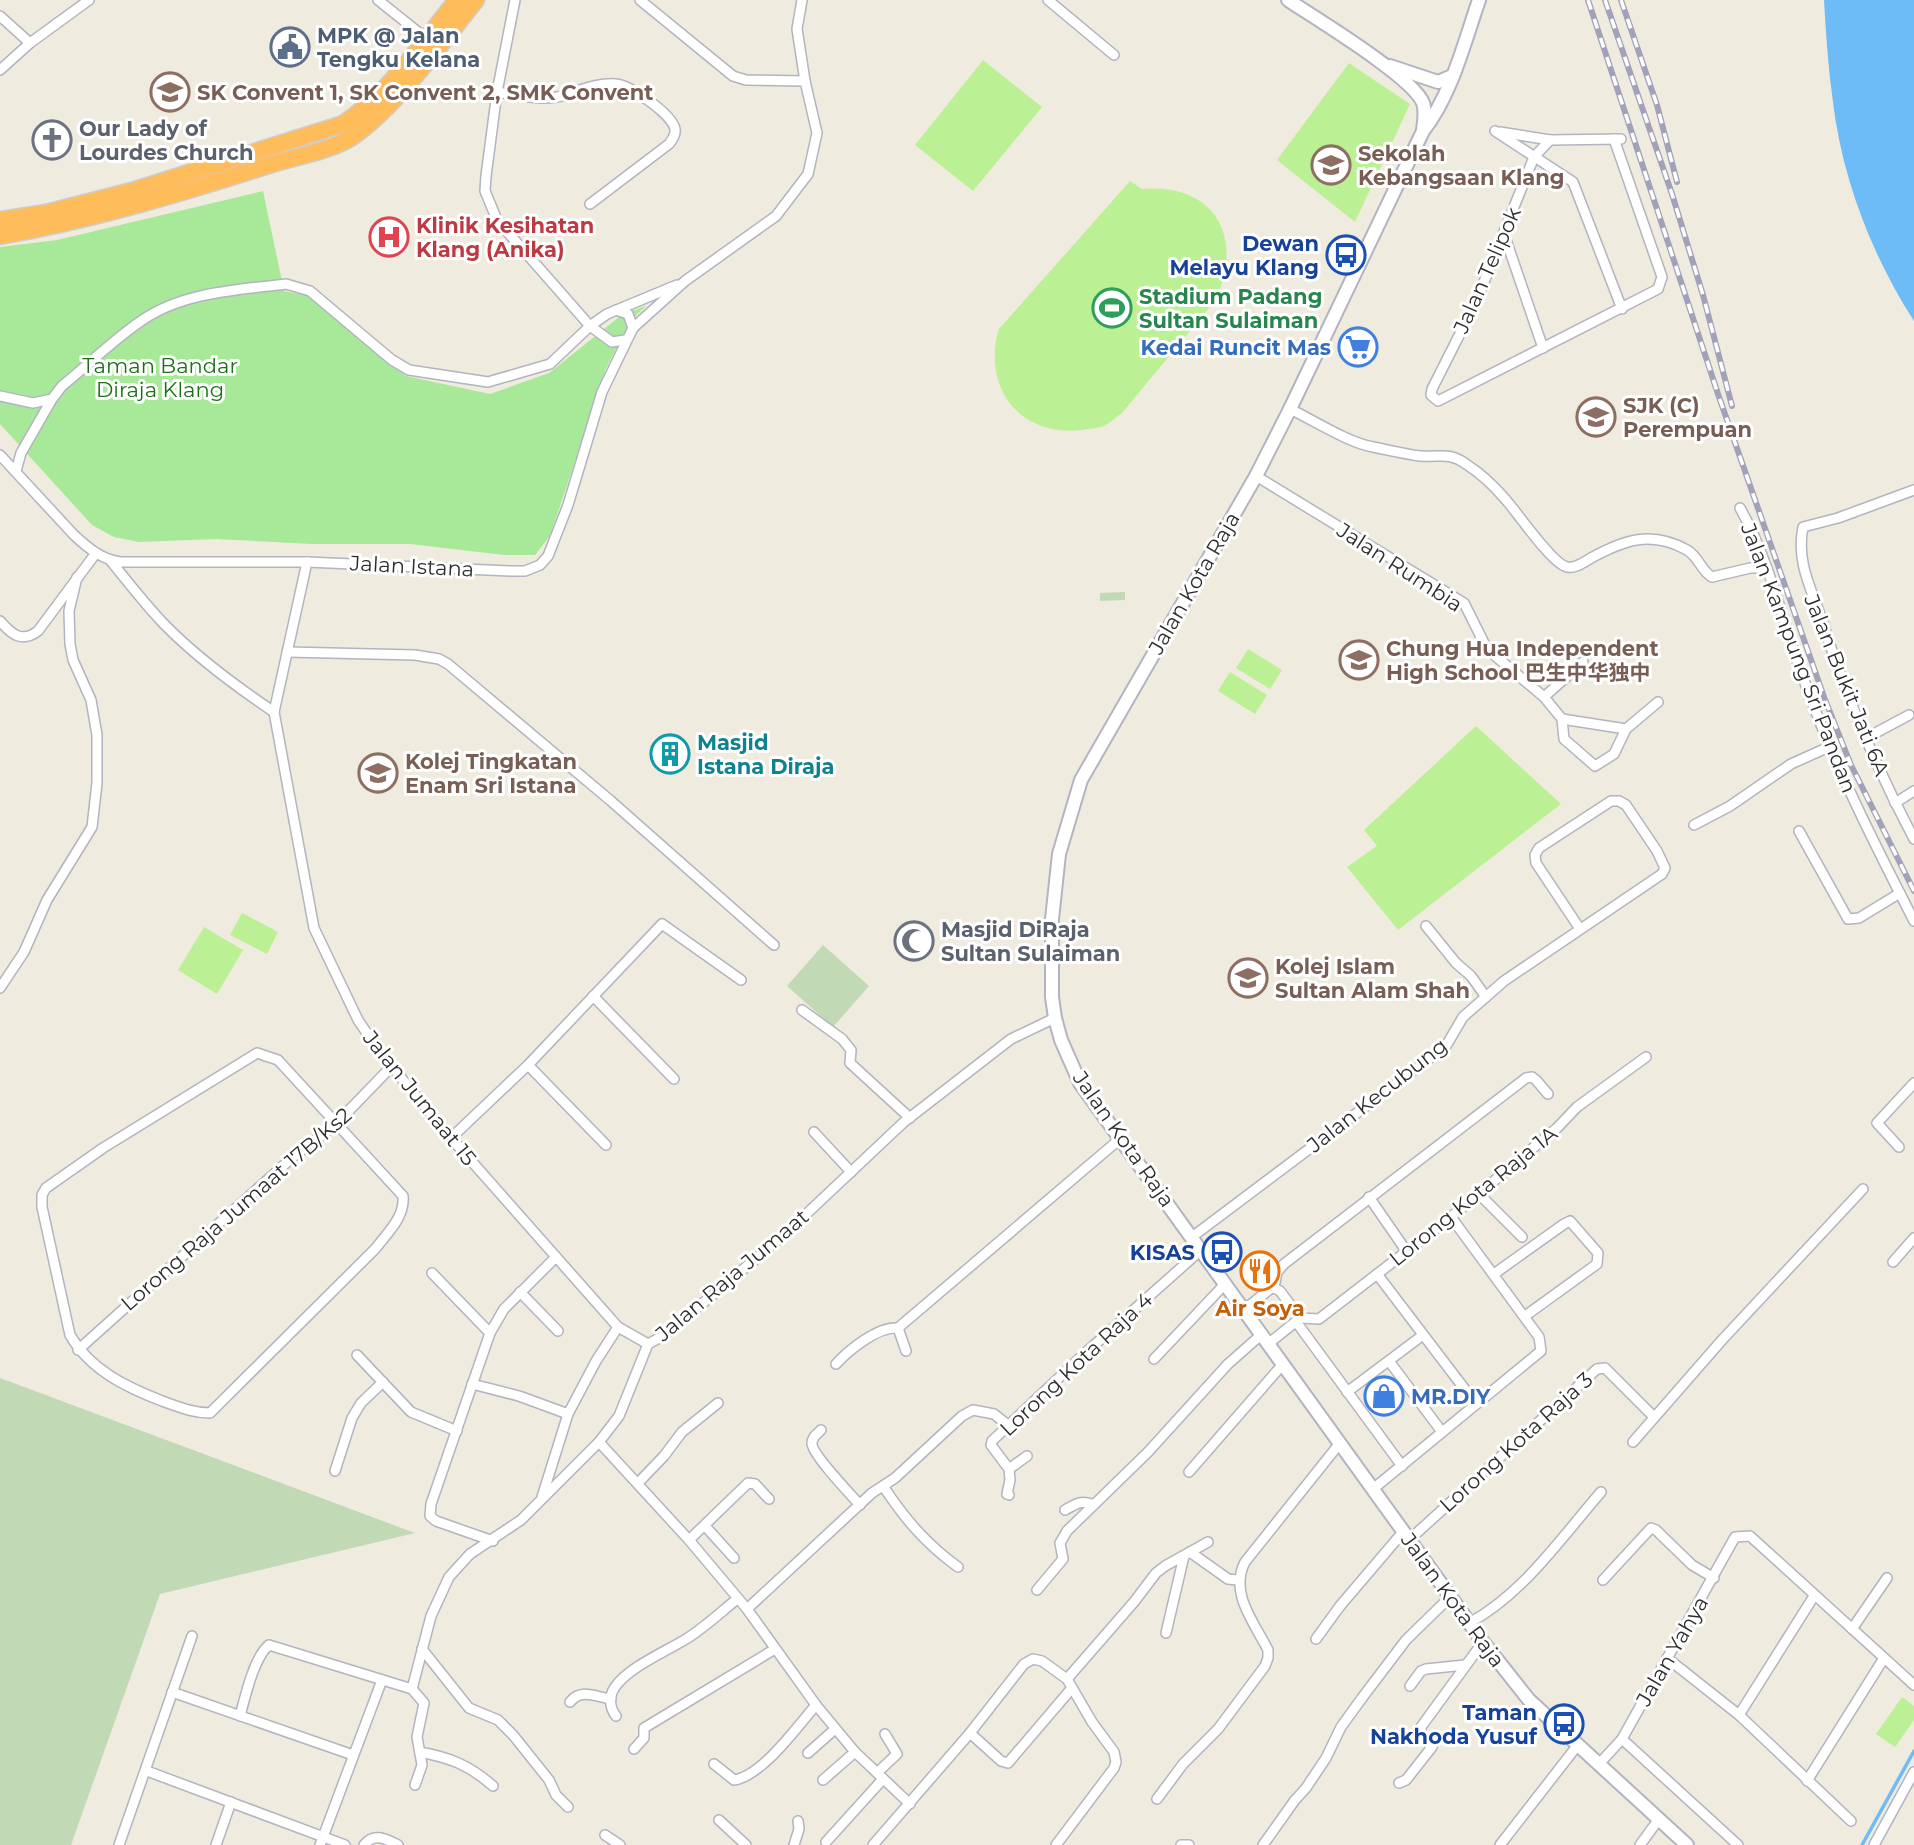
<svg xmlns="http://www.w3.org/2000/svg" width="1914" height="1845" viewBox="0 0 1914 1845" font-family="Montserrat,'Noto Sans SC',sans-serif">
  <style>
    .green { fill: #a7e999 }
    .cemetery { fill: #c1dab5 }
    .pitch { fill: #bbf194 }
    .water { fill: #6dbcf7 }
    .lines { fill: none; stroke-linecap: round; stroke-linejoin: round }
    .stream { stroke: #6dbcf7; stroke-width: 3.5 }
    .street-casing { stroke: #b3b3c1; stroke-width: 12 }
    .secondary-casing { stroke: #b3b3c1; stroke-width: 16 }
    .highway-casing { stroke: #cdcdcd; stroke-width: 19 }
    .street { stroke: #fff; stroke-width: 9 }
    .secondary { stroke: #fff; stroke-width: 12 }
    .highway { stroke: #ffbc5b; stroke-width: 16 }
    .rail-casing { stroke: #a1a1b9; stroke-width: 6 }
    .rail { stroke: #fff; stroke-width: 3.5; stroke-dasharray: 10; stroke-linecap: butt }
    .labels { text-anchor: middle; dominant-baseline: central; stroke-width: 6; stroke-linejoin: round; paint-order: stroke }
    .service-label { font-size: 21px; font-weight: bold; fill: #4e5e75; stroke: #fff; text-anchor: start }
    .education-label { font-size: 21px; font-weight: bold; fill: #785e54; stroke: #fff; text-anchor: start }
    .worship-label { font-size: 21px; font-weight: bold; fill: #5b616d; stroke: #fff; text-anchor: start }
    .health-label { font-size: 21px; font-weight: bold; fill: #be3a42; stroke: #fff; text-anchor: start }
    .transit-label { font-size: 21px; font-weight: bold; fill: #164399; stroke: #fff; text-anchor: end }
    .street-label { font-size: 21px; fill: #2d2d2d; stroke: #fff }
    .leisure-label { font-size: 21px; font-weight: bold; fill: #27864d; stroke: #fff; text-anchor: start }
    .shop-label { font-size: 21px; font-weight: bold; fill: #366cbe; stroke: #fff; text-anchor: end }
    .park-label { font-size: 21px; fill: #1b7216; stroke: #fff }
    .culture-label { font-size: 21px; font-weight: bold; fill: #0d838f; stroke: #fff; text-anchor: start }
    .food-label { font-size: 21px; font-weight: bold; fill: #c56008; stroke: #fff }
  </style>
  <rect width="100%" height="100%" fill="#efebdf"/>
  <path class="green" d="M263,191L284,291L310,296L406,376L490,394L549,373L623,314L646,306L631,320L606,368L550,536L535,555H504L410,544H312L216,539L139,542L114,537L92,525L0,424V247L57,240Z"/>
  <g class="cemetery">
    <path d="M1125,592V600L1100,601V593Z"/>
    <path d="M823,945L869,986L833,1027L787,986Z"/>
    <path d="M0,1378L415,1533L160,1594L71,1845H0Z"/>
  </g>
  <g class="pitch">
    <path d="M983,60L1042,107L973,191L915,145Z"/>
    <path d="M1349,63L1410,104L1355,222L1277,160Z"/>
    <path d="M1130,181L1142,189C1215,183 1245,237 1215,301L1122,413C1116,417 1110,423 1104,426C1098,428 1089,429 1082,430C1032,436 992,404 995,351C995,344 997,336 999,329Z"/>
    <path d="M1248,649L1282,670L1270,689L1236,668Z"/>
    <path d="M1230,672L1267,695L1255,714L1218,691Z"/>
    <path d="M1476,726L1561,804L1398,930L1347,867L1377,846L1364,830Z"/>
    <path d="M242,913L278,932L267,954L230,935Z"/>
    <path d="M204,927L243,950L217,994L178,970Z"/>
    <path d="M1902,1697L1914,1706V1720L1895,1747L1876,1734Z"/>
  </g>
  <path class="water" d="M1824,0H1914V321C1872,256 1842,178 1833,102C1828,68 1826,34 1824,0Z"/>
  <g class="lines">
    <path class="stream" d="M1862,1845L1914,1751"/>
    <g class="street-casing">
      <g id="street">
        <path d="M378,0L428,40"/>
        <path d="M515,0L497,92L486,176L485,191L497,220L590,326L612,342L625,340"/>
        <path d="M640,0L733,76L746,80L805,81"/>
        <path d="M1048,0L1114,55"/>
        <path d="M0,16L30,43"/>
        <path d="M0,70L30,43L89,0"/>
        <path d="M497,92C516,95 537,100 557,97C575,93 596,82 616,84C630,85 672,114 675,129C676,135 672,140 669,144L590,204"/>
        <path d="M1495,131L1573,182L1622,309"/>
        <path d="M1500,132L1550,140L1621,139"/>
        <path d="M1550,140L1534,157L1476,302L1432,389L1431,395L1438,401L1658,289L1662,277L1614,139"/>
        <path d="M1504,234L1543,348"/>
        <path d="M616,310L628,314L633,328"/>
        <path d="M0,396L33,403L52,399L62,386C88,365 113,340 141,321C182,292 237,290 286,284L310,291L392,360L409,370L488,382L550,364L590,326L607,314L677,285"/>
        <path d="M1290,409C1313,420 1349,443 1373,447C1388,450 1405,454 1420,456C1438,458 1448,451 1466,464C1480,473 1495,487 1506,500C1517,512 1552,564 1567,567C1575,569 1584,562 1591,558C1624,540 1651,530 1687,550C1699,557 1701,571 1712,577L1750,568H1767"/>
        <path d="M0,455L74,535C88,548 101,559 120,562H307L511,571H525L540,565L548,556L568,505L602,392L633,328L685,281L776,216L808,174L817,133L805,81L797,29L802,0"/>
        <path d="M16,471L21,453L52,399"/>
        <path d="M1256,476L1464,603L1487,649L1544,697L1562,719L1564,739L1595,766L1614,754L1626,729L1658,702"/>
        <path d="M1914,490L1838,518L1803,527C1796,562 1811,588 1822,620C1845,695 1877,769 1914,839"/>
        <path d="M1740,508C1771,563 1783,625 1805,683C1835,766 1874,843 1914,921"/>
        <path d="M110,560C127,581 144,603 163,623C196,657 234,685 274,712"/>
        <path d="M307,562L274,712L314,928L358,1020L379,1051L451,1138L618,1327L648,1344"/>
        <path d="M0,621C12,635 22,643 38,631L96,553"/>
        <path d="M287,652L415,655L439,659L448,664L611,801L774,945"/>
        <path d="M1544,697L1583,662"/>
        <path d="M1562,719L1626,729"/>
        <path d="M1866,738L1909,715"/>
        <path d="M1895,803L1914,791"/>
        <path d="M1694,825L1730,806L1791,764L1831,746"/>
        <path d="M1799,831L1848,919L1859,918L1900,893"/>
        <path d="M1426,926L1456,963L1471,976L1486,997"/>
        <path d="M0,988L24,952L47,900L92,827L97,783V735L91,700L73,660L70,644L69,611L77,577"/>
        <path d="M593,996L674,1079"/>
        <path d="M802,1010L842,1039L851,1050L850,1063L910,1118"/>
        <path d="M257,1053L278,1060L403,1196C405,1217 388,1232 376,1248L210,1413C193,1413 179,1407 162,1401C126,1387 90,1370 70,1335L42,1207V1195L46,1188L103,1148Z"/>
        <path d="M528,1065L606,1145"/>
        <path d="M814,1132L851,1172"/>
        <path d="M451,1138L528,1065L662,924L741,980"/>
        <path d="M1899,1147L1877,1123L1914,1083"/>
        <path d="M1478,1193L1522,1237"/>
        <path d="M1369,1197L1407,1252"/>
        <path d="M1192,1237L1446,1046L1463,1017L1504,981L1662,874L1665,868L1657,851L1626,805L1619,801H1611L1539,848L1535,855L1536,863L1580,929"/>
        <path d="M1893,1262L1914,1238"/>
        <path d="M432,1273L490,1333"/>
        <path d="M1377,1274L1476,1404"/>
        <path d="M1494,1274L1564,1224L1570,1221L1598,1253L1597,1264L1525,1316"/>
        <path d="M1274,1288L1277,1272L1284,1264L1526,1078L1532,1077L1536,1080L1548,1094"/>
        <path d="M1274,1288L1280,1291L1300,1318"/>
        <path d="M520,1292L558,1331"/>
        <path d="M1244,1310L1270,1289L1274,1288"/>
        <path d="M1300,1318L1319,1319L1451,1217L1557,1128L1577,1107L1646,1057"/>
        <path d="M1297,1323L1402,1466"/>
        <path d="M1268,1344L1299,1319"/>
        <path d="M78,1350L294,1156L335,1125L391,1067"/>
        <path d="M906,1351L898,1328L1121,1138"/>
        <path d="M357,1355L411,1412L457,1431"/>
        <path d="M1154,1359L1225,1284"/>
        <path d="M1389,1361L1442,1432"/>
        <path d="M836,1364C849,1350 878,1326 898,1328"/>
        <path d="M472,1384L519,1396L568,1414"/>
        <path d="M1347,1392L1423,1335"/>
        <path d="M821,1430C817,1434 812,1437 812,1443C811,1453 851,1495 860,1505"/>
        <path d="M599,1442L689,1540L747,1609L816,1705L855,1752L910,1804"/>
        <path d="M1633,1442L1722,1340L1863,1189"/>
        <path d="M1027,1456L1009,1469L991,1445L992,1441L1083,1355L1201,1250"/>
        <path d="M1009,1469L1010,1480L1007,1494L1009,1495"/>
        <path d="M335,1471L352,1418L361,1403L383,1382"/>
        <path d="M1189,1472L1283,1364"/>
        <path d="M638,1483L664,1456L682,1432L718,1403"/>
        <path d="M883,1486C905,1519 926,1544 958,1567"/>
        <path d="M1373,1489L1541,1351L1539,1337L1451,1217"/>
        <path d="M542,1497L568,1414L596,1361L618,1327"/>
        <path d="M1065,1510C1076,1504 1080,1500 1092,1504"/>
        <path d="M705,1526L734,1558"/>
        <path d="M689,1540L748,1483L755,1484L769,1499"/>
        <path d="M1409,1540L1597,1369L1605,1368L1654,1417"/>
        <path d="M493,1541L436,1521L430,1516L431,1504L490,1333L504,1309L556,1257"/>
        <path d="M1190,1552L1228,1579L1238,1580"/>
        <path d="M1603,1580L1651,1528L1656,1530L1692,1565L1714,1578"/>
        <path d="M1037,1590L1063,1559L1060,1543L1067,1531L1148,1452L1228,1364L1262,1334"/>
        <path d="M747,1609L872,1493L895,1478L962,1416L973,1410L994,1414L1009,1426"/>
        <path d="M1469,1623C1523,1594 1561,1538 1601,1492"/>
        <path d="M1852,1629L1887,1578"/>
        <path d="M1166,1633L1184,1556"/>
        <path d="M1316,1639L1340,1606L1403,1532"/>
        <path d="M422,1649L469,1708L498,1720L513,1735L549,1780L556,1795L568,1807"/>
        <path d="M1667,1658L1739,1715L1851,1821"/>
        <path d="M1067,1679L1134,1602L1156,1573L1165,1566L1208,1542"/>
        <path d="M1410,1686L1421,1671L1426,1669L1465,1665"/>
        <path d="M412,1689L431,1616L449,1577L470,1554L521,1520L599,1442L619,1416L648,1344L665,1335L784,1235L904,1122L1011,1039L1055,1018"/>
        <path d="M172,1692L353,1755"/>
        <path d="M570,1702C581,1688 596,1697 611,1699"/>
        <path d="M1739,1715L1814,1596"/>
        <path d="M240,1716C245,1697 254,1657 269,1645L412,1689L424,1703L417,1737L422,1765L415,1785"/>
        <path d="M616,1716C610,1708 608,1697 615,1687C629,1667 665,1652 686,1639C704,1628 721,1612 737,1599"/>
        <path d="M970,1733L1001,1761L1008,1763L1072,1688"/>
        <path d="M1622,1739L1738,1845"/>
        <path d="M634,1749L644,1738V1728L775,1649"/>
        <path d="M420,1752C451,1758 469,1765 493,1786"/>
        <path d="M808,1753L835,1729"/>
        <path d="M714,1764L734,1780C762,1776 797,1727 816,1705"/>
        <path d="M1598,1765L1622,1739L1735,1537L1750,1536L1914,1685"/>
        <path d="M147,1771L345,1845"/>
        <path d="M878,1772L897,1754L885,1734"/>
        <path d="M823,1780L855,1752"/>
        <path d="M1807,1781L1884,1658"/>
        <path d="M1399,1783L1406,1780L1432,1747L1421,1735V1727L1483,1642"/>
        <path d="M1157,1799L1183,1764L1218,1729L1265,1666L1268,1658V1650C1254,1622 1229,1593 1245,1562L1340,1443"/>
        <path d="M719,1820L746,1845"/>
        <path d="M605,1835L620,1845"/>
        <path d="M826,1842L883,1779"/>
        <path d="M119,1845L192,1636"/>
        <path d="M216,1845L231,1802"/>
        <path d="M320,1845L382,1680"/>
        <path d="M364,1845C374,1832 386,1839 398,1845"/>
        <path d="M794,1845L799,1829L798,1821"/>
        <path d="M873,1845L970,1733L1024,1664L1033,1659L1042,1661L1067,1679L1092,1722L1114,1752L1116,1762L1114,1768L1056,1845"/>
        <path d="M1181,1845H1189"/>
        <path d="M1263,1845L1295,1800L1306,1788L1326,1758L1341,1727L1362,1698L1406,1640L1450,1597"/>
        <path d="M1500,1845L1577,1746"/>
        <path d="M1640,1845L1659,1819"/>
        <path d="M1874,1845L1914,1772"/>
      </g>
    </g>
    <g class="secondary-casing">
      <g id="secondary">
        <path d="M1288,0C1315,18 1413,77 1423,103C1426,111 1424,122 1423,130"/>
        <path d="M1479,0C1464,43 1452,94 1423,131L1290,409L1256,476L1081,780L1059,854L1052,919V997L1055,1018L1061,1040L1080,1083L1483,1642L1529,1700L1687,1845"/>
        <path d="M1390,66L1438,82L1452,76"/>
      </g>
    </g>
    <g class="highway-casing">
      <g id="highway">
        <path d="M0,220L46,213L132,191L343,124C390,92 422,43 457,0"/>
        <path d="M0,236C92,220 182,193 272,164C295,157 332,150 352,137C396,107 442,42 476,0"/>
      </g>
    </g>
    <use href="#street" class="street"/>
    <use href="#secondary" class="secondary"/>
    <use href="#highway" class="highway"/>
    <g class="rail-casing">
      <g id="rail">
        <path d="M1588,0L1718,394L1824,697L1851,765L1914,891"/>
        <path d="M1605,0L1672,194L1703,295L1732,406"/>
        <path d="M1621,0L1657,105L1677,182"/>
      </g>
    </g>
    <use href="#rail" class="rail"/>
  </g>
  <defs>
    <g id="civic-ring" transform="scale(2.0125)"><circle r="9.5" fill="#fff" stroke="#5c6f8a" stroke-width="1.5"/><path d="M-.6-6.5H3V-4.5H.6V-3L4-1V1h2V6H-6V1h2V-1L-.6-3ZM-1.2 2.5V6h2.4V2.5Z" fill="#5c6f8a"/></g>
    <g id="school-ring" transform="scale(2.0125)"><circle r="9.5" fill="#fff" stroke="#8d6e63" stroke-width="1.5"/><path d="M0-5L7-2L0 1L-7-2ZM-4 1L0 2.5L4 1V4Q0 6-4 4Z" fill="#8d6e63"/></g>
    <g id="church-ring" transform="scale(2.0125)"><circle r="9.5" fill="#fff" stroke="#6b7280" stroke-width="1.5"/><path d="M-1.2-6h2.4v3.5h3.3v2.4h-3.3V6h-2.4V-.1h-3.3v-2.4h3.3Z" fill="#6b7280"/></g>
    <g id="hospital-ring" transform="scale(2.0125)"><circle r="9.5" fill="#fff" stroke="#e0444e" stroke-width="1.5"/><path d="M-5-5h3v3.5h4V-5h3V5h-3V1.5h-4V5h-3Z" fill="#e0444e"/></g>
    <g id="bus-ring" transform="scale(2.0125)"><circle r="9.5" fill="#fff" stroke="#1a4fb4" stroke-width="1.5"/><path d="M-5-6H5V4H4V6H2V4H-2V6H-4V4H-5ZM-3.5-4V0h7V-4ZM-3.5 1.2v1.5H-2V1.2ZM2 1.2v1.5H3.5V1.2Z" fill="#1a4fb4"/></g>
    <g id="stadium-ring" transform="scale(2.0125)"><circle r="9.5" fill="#fff" stroke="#2e9e5b" stroke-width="1.5"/><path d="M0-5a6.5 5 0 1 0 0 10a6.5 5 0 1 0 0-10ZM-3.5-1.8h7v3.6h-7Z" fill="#2e9e5b"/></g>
    <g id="supermarket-ring" transform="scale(2.0125)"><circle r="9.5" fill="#fff" stroke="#3f7fe0" stroke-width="1.5"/><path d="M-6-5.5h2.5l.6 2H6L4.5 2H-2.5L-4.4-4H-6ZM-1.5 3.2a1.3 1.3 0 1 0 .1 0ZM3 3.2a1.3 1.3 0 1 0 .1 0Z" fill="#3f7fe0"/></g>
    <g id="building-ring" transform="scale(2.0125)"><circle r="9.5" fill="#fff" stroke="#0f9aa8" stroke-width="1.5"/><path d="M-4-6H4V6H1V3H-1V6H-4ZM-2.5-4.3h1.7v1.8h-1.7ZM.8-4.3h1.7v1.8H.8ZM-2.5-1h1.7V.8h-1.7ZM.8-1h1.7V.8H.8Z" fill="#0f9aa8"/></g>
    <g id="mosque-ring" transform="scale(2.0125)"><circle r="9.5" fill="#fff" stroke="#6b7280" stroke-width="1.5"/><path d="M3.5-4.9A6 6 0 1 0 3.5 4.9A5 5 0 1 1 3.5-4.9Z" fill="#6b7280"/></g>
    <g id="restaurant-ring" transform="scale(2.0125)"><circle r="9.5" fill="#fff" stroke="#e8710a" stroke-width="1.5"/><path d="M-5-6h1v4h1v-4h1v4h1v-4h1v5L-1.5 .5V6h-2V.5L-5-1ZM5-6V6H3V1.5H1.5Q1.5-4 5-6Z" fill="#e8710a"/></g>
    <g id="shop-ring" transform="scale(2.0125)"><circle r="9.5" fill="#fff" stroke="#3f7fe0" stroke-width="1.5"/><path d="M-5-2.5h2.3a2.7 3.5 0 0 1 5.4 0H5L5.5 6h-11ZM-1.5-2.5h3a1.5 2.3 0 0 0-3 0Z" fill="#3f7fe0"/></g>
  </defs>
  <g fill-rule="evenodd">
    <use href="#civic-ring" x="290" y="47"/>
    <use href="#school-ring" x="170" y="92"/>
    <use href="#church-ring" x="52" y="140"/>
    <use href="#school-ring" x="1331" y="165"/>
    <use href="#hospital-ring" x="389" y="237"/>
    <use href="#bus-ring" x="1346" y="255"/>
    <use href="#stadium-ring" x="1112" y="308"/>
    <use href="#supermarket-ring" x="1358" y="347"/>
    <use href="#school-ring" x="1596" y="417"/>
    <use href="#school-ring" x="1359" y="660"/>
    <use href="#building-ring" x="670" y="754"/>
    <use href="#school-ring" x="378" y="773"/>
    <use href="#mosque-ring" x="914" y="941"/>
    <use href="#school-ring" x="1248" y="978"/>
    <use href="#bus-ring" x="1222" y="1252"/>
    <use href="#restaurant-ring" x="1260" y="1271"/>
    <use href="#shop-ring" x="1384" y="1396"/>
    <use href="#bus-ring" x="1564" y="1724"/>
  </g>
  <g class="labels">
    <g class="service-label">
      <text x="317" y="35">MPK @ Jalan<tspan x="317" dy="24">Tengku Kelana</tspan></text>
    </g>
    <g class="education-label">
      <text x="197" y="92">SK Convent 1, SK Convent 2, SMK Convent</text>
      <text x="1358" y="153">Sekolah<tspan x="1358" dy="24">Kebangsaan Klang</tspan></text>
      <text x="1623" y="405">SJK (C)<tspan x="1623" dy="24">Perempuan</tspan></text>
      <text x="1386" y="648">Chung Hua Independent<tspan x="1386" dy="24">High School 巴生中华独中</tspan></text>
      <text x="405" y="761">Kolej Tingkatan<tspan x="405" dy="24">Enam Sri Istana</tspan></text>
      <text x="1275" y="966">Kolej Islam<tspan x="1275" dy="24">Sultan Alam Shah</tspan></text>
    </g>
    <g class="worship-label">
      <text x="79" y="128">Our Lady of<tspan x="79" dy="24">Lourdes Church</tspan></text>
      <text x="941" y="929">Masjid DiRaja<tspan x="941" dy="24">Sultan Sulaiman</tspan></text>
    </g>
    <g class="health-label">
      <text x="416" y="225">Klinik Kesihatan<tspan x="416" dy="24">Klang (Anika)</tspan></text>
    </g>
    <g class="transit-label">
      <text x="1319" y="243">Dewan<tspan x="1319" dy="24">Melayu Klang</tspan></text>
      <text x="1195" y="1252">KISAS</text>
      <text x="1537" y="1712">Taman<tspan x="1537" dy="24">Nakhoda Yusuf</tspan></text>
    </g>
    <g class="street-label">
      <text transform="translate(1487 270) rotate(-66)">Jalan Telipok</text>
      <text transform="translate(412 566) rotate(3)">Jalan Istana</text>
      <text transform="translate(1400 567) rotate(33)">Jalan Rumbia</text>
      <text transform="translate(1194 583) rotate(-60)">Jalan Kota Raja</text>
      <text transform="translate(1799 658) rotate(69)">Jalan Kampung Sri Pandan</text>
      <text transform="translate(1847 685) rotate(68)">Jalan Bukit Jati 6A</text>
      <text transform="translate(1377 1095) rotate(-38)">Jalan Kecubung</text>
      <text transform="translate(420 1098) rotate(51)">Jalan Jumaat 15</text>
      <text transform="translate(1124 1139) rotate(55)">Jalan Kota Raja</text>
      <text transform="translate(1473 1196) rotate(-39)">Lorong Kota Raja 1A</text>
      <text transform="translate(236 1209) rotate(-41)">Lorong Raja Jumaat 17B/Ks2</text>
      <text transform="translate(732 1275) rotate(-40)">Jalan Raja Jumaat</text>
      <text transform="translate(1076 1364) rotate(-43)">Lorong Kota Raja 4</text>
      <text transform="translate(1516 1442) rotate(-42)">Lorong Kota Raja 3</text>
      <text transform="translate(1453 1600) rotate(54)">Jalan Kota Raja</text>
      <text transform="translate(1672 1651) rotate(-60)">Jalan Yahya</text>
    </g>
    <g class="leisure-label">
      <text x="1139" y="296">Stadium Padang<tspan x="1139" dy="24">Sultan Sulaiman</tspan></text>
    </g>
    <g class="shop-label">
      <text x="1331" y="347">Kedai Runcit Mas</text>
      <text x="1411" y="1396" text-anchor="start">MR.DIY</text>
    </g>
    <g class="park-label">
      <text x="160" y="365">Taman Bandar<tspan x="160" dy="24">Diraja Klang</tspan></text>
    </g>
    <g class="culture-label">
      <text x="697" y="742">Masjid<tspan x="697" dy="24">Istana Diraja</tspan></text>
    </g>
    <g class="food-label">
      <text x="1260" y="1308">Air Soya</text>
    </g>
  </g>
</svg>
